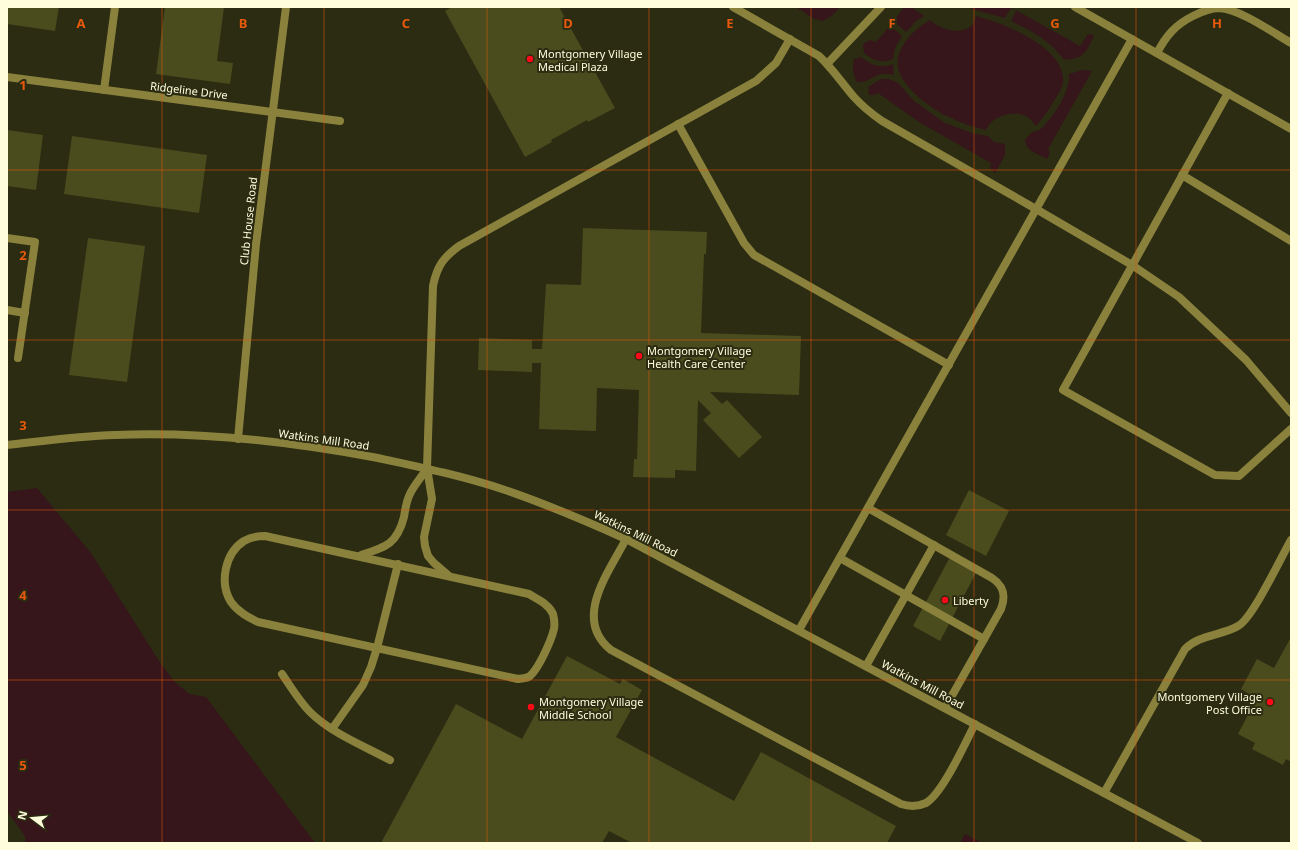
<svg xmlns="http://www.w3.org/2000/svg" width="1298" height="850" viewBox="0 0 1298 850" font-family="'Noto Sans',sans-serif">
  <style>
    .green { fill: #36151b }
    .building { fill: #4a4c1e }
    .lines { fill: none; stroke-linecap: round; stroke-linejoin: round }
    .service { stroke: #8a813d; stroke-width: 8 }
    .minor { stroke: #8a813d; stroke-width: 8 }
    .tertiary { stroke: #8a813d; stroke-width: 8 }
    .grid { fill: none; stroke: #e8590c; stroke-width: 1; stroke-opacity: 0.55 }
    .poi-dot { fill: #fd0a18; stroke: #2b2c12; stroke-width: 1.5 }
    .labels { text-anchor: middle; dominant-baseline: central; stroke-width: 4; stroke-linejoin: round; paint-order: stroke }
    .poi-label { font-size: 11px; fill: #fffddc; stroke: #2b2c12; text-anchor: start }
    .street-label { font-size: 11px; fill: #fffddc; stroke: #2b2c12 }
    .grid-label { font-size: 13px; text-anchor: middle; font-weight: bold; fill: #e8590c; stroke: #2b2c12; stroke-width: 4; stroke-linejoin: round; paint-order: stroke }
  </style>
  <rect width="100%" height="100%" fill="#2b2c12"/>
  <g class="green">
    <path d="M796,7H840L833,15L823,21L814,19Z"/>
    <path d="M904,7H911L924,16L916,21L906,32L894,21Z"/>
    <path d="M969,7H1010L1080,46L1088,34L1094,35C1087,51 1083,61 1063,59C1052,41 1030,30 1011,21L1016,11L1011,8L1005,18C996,15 974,11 969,7Z"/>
    <path d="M976,16C1003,23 1066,47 1063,82C1062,90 1056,97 1052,104C1047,112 1042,120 1035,126C1027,106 993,112 986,130C973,127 961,123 949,117C931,109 912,94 902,78C888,55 911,31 930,20C941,31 972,39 976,16Z"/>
    <path d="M890,26L902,36L895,48L893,59C881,64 873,60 864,53L863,44L870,40L876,42Z"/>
    <path d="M861,57C871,65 880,69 893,64L894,75C875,70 873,83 857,82C853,75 852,67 854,59Z"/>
    <path d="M1083,70L1092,71L1048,149L1050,152L1047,159C1038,154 1026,151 1025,140C1027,138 1029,135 1031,133C1035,131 1039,131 1042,128C1055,115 1070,92 1069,74Z"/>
    <path d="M881,79H889L898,83L914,101L945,123L975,134L988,136L994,142L1005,144V155L995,173L990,168L991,163L919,122L878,93L874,95H869L868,87Z"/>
    <path d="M37,488L91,553L159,661L174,681L189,694L206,697L315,843H25V836L7,811V492Z"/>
    <path d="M965,834L982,843H960Z"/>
  </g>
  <g class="building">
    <path d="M7,7H59L55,31L7,24Z"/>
    <path d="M165,7H224L217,61L233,63L230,84L156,74Z"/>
    <path d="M452,7H559L615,108L588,122L587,120L551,140L552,142L525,157L445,11Z"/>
    <path d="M7,130L43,135L36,190L7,186Z"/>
    <path d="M72,136L207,155L199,213L64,194Z"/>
    <path d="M583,228L707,232L706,254H704L701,333L801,336L799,395L710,392L722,404L727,400L762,437L739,458L703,420L711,413L698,400L696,471L675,470V478L633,477L634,459H637L639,390L597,388L596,431L539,429L541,363H532V372L478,370L479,338L532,340V349H542L546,284L581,285Z"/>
    <path d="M88,238L145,246L127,382L69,375Z"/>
    <path d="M969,490L1009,511L986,556L946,535Z"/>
    <path d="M950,557L977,571L940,641L913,626Z"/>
    <path d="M1291,637V762L1286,759L1283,765L1252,749L1255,743L1238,734L1250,711L1246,708L1252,696L1241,689L1257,659L1274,668Z"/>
    <path d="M567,656L620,684L623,679L642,690L616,737L734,801L761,752L896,826L887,843H632L609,831L602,843H381L456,704L522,739Z"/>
  </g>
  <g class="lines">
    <g class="service">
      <path d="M733,7L819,56C832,68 842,83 854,97C862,106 872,114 882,121L1036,209L1132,265L1179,297L1246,360L1291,413"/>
      <path d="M1075,7L1291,129"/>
      <path d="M1157,53C1166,36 1175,25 1193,16C1201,12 1210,8 1219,8C1240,9 1272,32 1291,43"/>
      <path d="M827,64L881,7"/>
      <path d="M1228,93L1063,390L1215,475L1239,476L1291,429"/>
      <path d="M272,112L340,121"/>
      <path d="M678,124L744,243L754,255L949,365"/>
      <path d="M1182,175L1291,241"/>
      <path d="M868,508L992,578C1004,586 1006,596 1001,609L945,708"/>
      <path d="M265,536L529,594C537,599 549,604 553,614C554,618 555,624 554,629C551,641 539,668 530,676C526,679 522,678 518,679L258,622C248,617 238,612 231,602C219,583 225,553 244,541C251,537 258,536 265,536Z"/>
      <path d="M626,539C609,572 572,619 611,650L901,804C910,807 917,807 926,803C943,793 965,743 975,724"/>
      <path d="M361,555C386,547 397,544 404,517C405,510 406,503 409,496C413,486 422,477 427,468"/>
      <path d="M840,558L984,639"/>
      <path d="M448,575L434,563L428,556L425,546L424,537L432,499L427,468L433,286C437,266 443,258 459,246L756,81L776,63L790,39"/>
      <path d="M799,630L1132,39"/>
      <path d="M866,666L934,545"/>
      <path d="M282,674C291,687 299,701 310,712C331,733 364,746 390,760"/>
      <path d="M332,729L363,685L371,667L377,648L398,564"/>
      <path d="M1104,793L1185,649C1200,634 1221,636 1238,626C1253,618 1281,557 1291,540"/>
    </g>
    <g class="minor">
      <path d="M7,77L272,112"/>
      <path d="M104,90L115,7"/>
      <path d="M7,238L35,242L18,358"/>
      <path d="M7,310L25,313"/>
    </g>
    <g class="tertiary">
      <path d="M238,439L256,244L286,7"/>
      <path d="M7,445C43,441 79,436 115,435C202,431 292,442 378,458C420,467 463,476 505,490C546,504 586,521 626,539L1198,843"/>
    </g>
  </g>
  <path class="grid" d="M162,7V843M324,7V843M487,7V843M649,7V843M811,7V843M974,7V843M1136,7V843M7,170H1291M7,340H1291M7,510H1291M7,680H1291"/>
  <g class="poi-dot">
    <circle cx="530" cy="59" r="4"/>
    <circle cx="639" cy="356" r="4"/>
    <circle cx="945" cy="600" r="4"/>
    <circle cx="1270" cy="702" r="4"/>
    <circle cx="531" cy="707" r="4"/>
  </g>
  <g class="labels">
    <g class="poi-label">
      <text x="538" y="53">Montgomery Village<tspan x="538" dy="13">Medical Plaza</tspan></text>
      <text x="647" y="350">Montgomery Village<tspan x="647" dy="13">Health Care Center</tspan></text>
      <text x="953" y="600">Liberty</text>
      <text x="1262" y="696" text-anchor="end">Montgomery Village<tspan x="1262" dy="13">Post Office</tspan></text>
      <text x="539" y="701">Montgomery Village<tspan x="539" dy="13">Middle School</tspan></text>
    </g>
    <g class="street-label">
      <text transform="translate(189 90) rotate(7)">Ridgeline Drive</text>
      <text transform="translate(248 221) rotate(-84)">Club House Road</text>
      <text transform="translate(324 439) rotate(8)">Watkins Mill Road</text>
      <text transform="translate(636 533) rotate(26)">Watkins Mill Road</text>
      <text transform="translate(923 684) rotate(28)">Watkins Mill Road</text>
    </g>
  </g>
  <g class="grid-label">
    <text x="81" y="28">A</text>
    <text x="243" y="28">B</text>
    <text x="406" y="28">C</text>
    <text x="568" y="28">D</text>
    <text x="730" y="28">E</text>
    <text x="892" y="28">F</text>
    <text x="1055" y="28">G</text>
    <text x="1217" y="28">H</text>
    <text x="23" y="90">1</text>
    <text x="23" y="260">2</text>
    <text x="23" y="430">3</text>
    <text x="23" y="600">4</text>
    <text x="23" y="770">5</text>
  </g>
  <rect width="1298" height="850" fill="none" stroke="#fffddc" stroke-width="16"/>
  <g transform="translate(32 818) rotate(286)" stroke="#2b2c12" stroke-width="3" paint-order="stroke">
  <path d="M0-3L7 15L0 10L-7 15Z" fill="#fffddc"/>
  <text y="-6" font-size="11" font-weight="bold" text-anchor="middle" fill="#fffddc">N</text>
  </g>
</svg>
